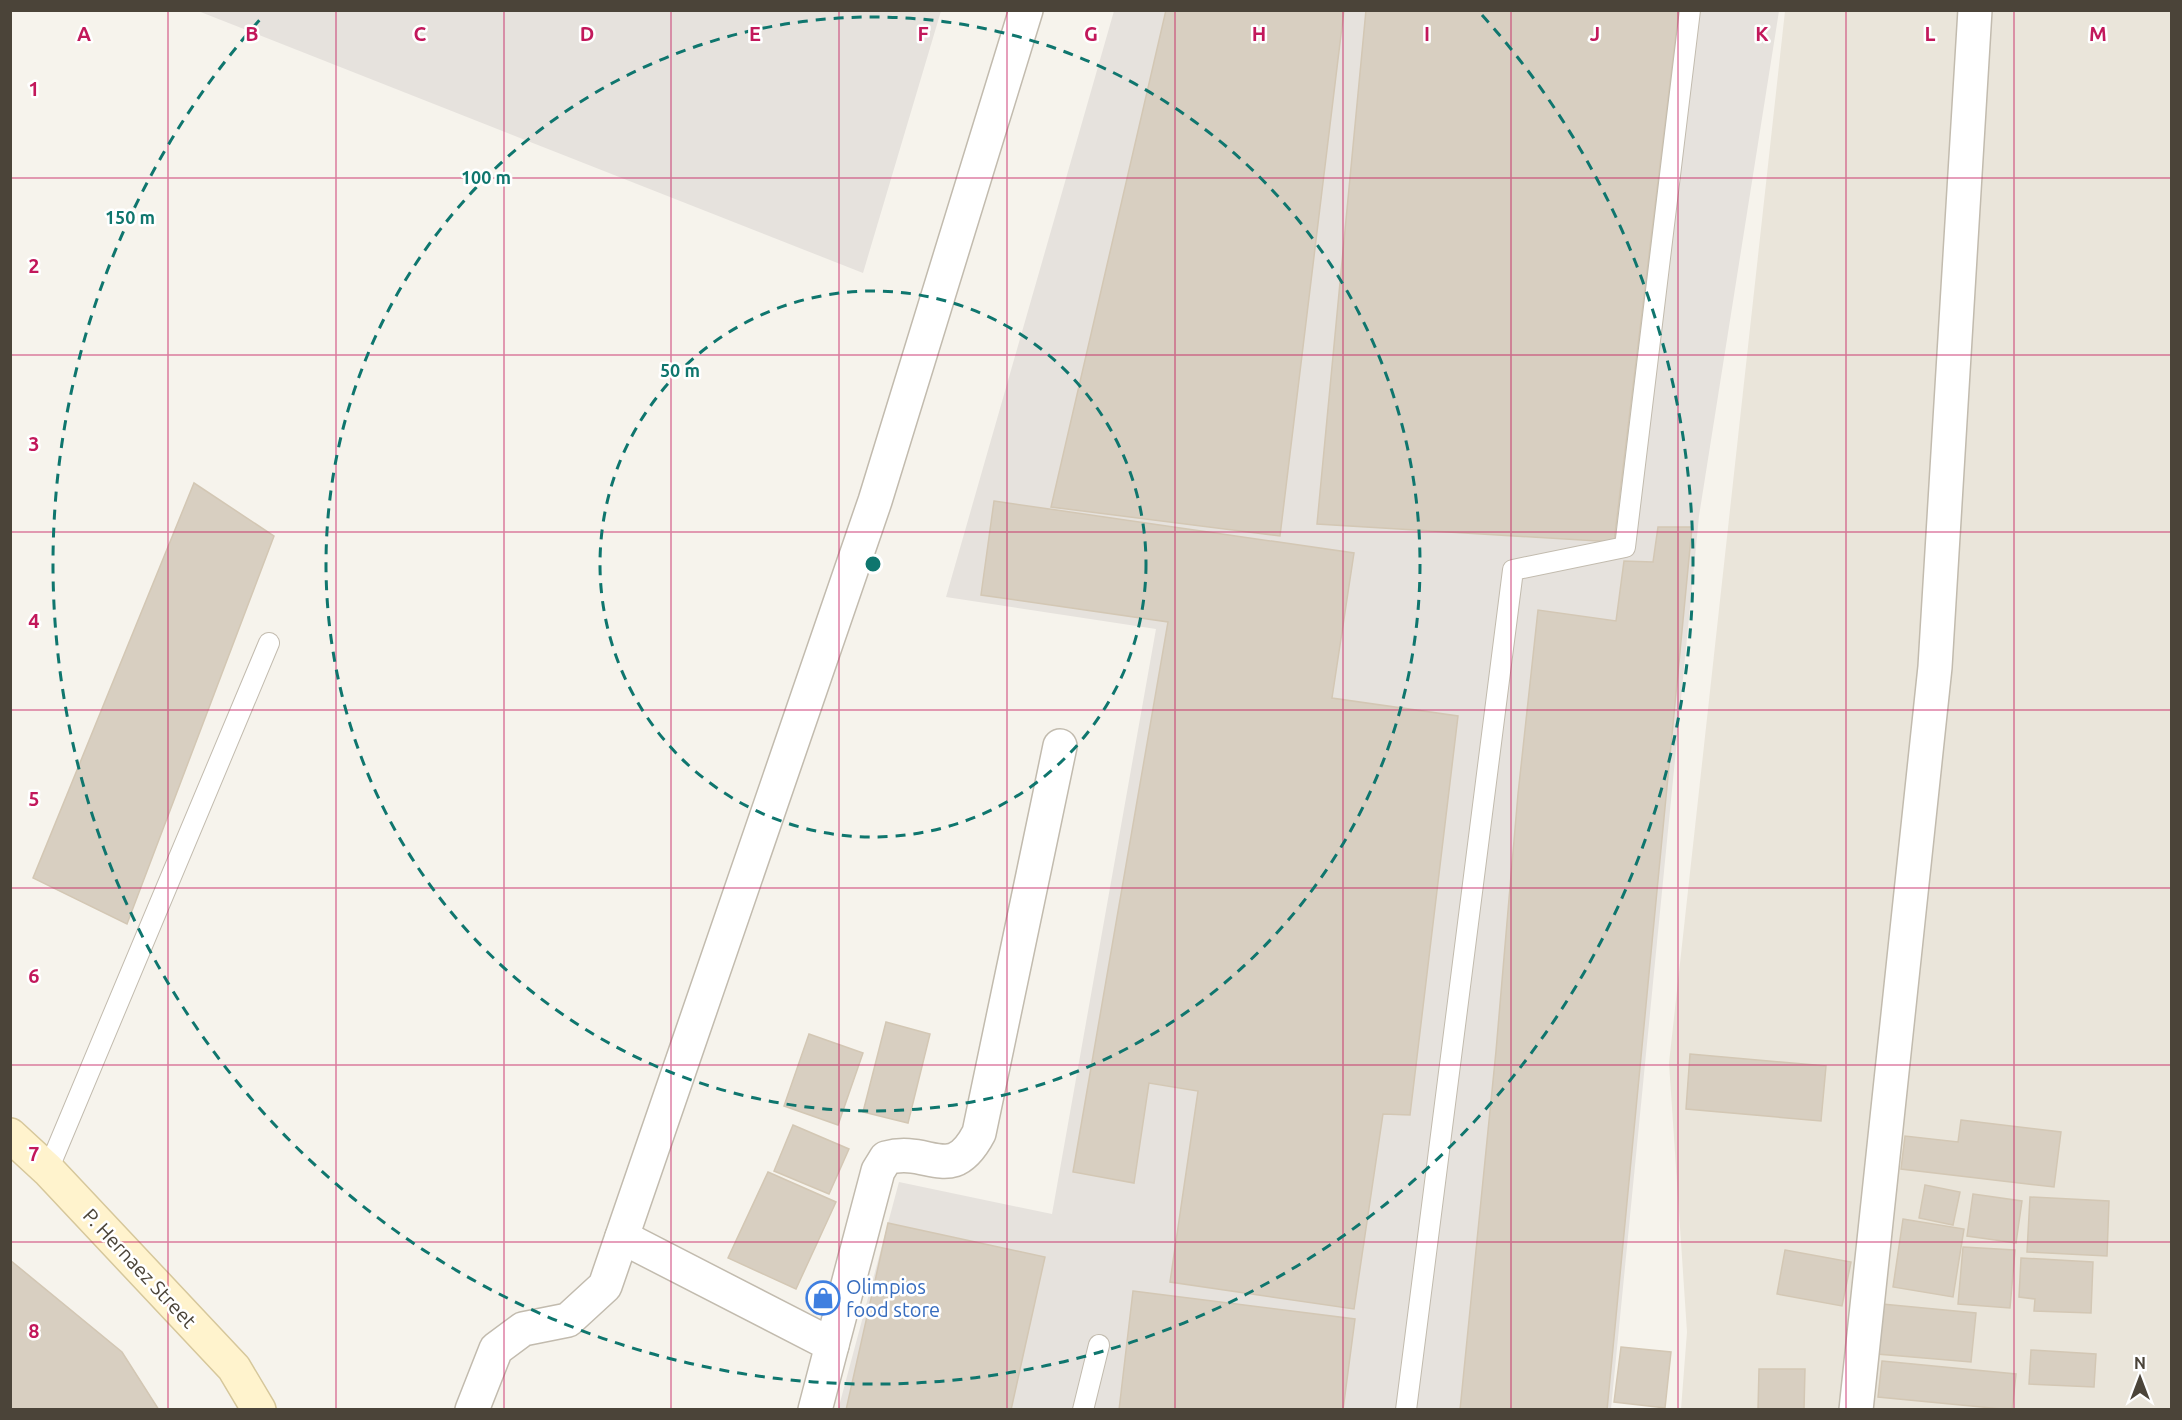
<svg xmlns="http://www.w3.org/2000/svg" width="2182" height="1420" viewBox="0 0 2182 1420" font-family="Ubuntu,sans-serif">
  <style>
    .residential { fill: #eae5da }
    .industrial { fill: #e6e2dd }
    .building { fill: #d8cfc1; stroke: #d3c7b4; stroke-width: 1.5 }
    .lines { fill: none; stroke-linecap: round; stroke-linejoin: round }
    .lane-casing { stroke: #c2bbae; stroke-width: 22 }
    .street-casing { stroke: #c2bbae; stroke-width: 36 }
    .secondary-casing { stroke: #d6c79b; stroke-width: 36 }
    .lane { stroke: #fff; stroke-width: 20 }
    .street { stroke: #fff; stroke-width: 33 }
    .secondary { stroke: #fff3cd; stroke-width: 33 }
    .grid { fill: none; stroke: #c2185b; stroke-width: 1.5; stroke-opacity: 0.55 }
    .ring { fill: none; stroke: #0f766e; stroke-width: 3; stroke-dasharray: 10 8 }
    .labels { text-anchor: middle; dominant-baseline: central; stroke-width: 5; stroke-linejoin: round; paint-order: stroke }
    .street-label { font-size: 20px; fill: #4b4439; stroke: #fff }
    .shop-label { font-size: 20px; fill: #366cbe; stroke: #fff; text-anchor: start }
    .grid-label { font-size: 20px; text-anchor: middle; font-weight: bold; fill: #c2185b; stroke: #fff; stroke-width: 5; stroke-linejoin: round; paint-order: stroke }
    .centre { fill: #0f766e; stroke: #fff; stroke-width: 3 }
    .ring-label { font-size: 18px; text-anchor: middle; font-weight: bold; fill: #0f766e; stroke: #fff; stroke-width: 5; stroke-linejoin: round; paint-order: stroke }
  </style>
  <rect width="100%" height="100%" fill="#f6f3ec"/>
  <path class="residential" d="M1785,11H2171V1409H1681L1687,1332L1669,1063Z"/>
  <g class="industrial">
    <path d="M198,11H941L863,273Z"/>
    <path d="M1114,11H1779L1699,516L1611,1409L838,1410L899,1182L1052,1214L1156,629L946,597Z"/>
  </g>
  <g class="building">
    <path d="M1166,10H1344L1280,536L1051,507Z"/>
    <path d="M1366,10H1679L1614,542L1317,524Z"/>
    <path d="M194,483L274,536L127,924L33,878Z"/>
    <path d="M994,501L1354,553L1332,698L1458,716L1410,1115L1383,1114L1354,1309L1170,1282L1198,1091L1149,1083L1134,1183L1073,1172L1168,622L981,595Z"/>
    <path d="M1658,527H1692L1607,1410H1460L1496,1051L1518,794L1538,610L1616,621L1624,561L1653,562Z"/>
    <path d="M886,1022L930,1034L908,1123L863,1112Z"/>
    <path d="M809,1034L863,1053L838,1125L784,1106Z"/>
    <path d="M1690,1054L1826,1066L1821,1121L1686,1109Z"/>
    <path d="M1961,1120L2061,1132L2054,1187L1901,1169L1905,1136L1958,1142Z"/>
    <path d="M793,1125L849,1149L829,1194L774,1171Z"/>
    <path d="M768,1172L836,1202L796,1289L728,1258Z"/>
    <path d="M1925,1185L1960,1192L1953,1225L1919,1218Z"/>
    <path d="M1973,1194L2022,1201L2016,1243L1967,1236Z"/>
    <path d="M2030,1197L2109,1201L2107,1256L2027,1252Z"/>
    <path d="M1903,1219L1964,1229L1953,1297L1893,1287Z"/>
    <path d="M888,1223L1045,1257L1011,1410H846Z"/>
    <path d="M1963,1247L2015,1250L2010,1308L1958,1304Z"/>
    <path d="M1785,1250L1851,1262L1842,1306L1777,1294Z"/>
    <path d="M2021,1258L2093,1262L2091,1313L2034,1311L2035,1299L2019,1297Z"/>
    <path d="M10,1260L122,1352L159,1410H10Z"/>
    <path d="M1133,1291L1355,1319L1343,1410H1119Z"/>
    <path d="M1882,1304L1976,1313L1971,1362L1877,1354Z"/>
    <path d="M1621,1347L1671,1352L1665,1408L1614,1402Z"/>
    <path d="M2031,1350L2096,1354L2094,1387L2029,1384Z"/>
    <path d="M1882,1361L2016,1374L2012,1410L1878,1397Z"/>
    <path d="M1759,1369H1805L1804,1410H1758Z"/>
  </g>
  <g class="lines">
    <g class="lane-casing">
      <g id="lane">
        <path d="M48,1170L269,643"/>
        <path d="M1083,1410L1099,1345"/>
        <path d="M1406,1410L1513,570L1625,547L1690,10"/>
      </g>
    </g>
    <g class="street-casing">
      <g id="street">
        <path d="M622,1237L832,1345L815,1410"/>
        <path d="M832,1345L878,1171L886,1158C930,1146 951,1186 979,1133L1060,746"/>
        <path d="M472,1410L496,1349L523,1329L568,1320L605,1286L875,501L1026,10"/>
        <path d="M1856,1410L1935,667L1975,10"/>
      </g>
    </g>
    <g class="secondary-casing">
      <path id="secondary" d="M10,1135L48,1170L234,1368L259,1410"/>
    </g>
    <use href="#lane" class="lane"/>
    <use href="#street" class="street"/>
    <use href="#secondary" class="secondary"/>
  </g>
  <path class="grid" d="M168,10V1410M336,10V1410M504,10V1410M671,10V1410M839,10V1410M1007,10V1410M1175,10V1410M1343,10V1410M1511,10V1410M1678,10V1410M1846,10V1410M2014,10V1410M10,178H2172M10,355H2172M10,532H2172M10,710H2172M10,888H2172M10,1065H2172M10,1242H2172"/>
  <g class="ring">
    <circle cx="873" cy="564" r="273"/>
    <circle cx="873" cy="564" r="547"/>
    <path d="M1482 15A820 820 0 1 1 264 15"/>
  </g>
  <defs>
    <g id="shop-ring" transform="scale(1.725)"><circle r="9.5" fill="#fff" stroke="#3f7fe0" stroke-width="1.5"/><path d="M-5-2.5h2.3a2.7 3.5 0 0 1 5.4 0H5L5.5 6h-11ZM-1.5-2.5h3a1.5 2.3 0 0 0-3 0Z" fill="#3f7fe0"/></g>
  </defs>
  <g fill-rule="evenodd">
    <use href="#shop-ring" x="823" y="1298"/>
  </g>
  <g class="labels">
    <g class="street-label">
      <text transform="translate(140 1268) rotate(47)">P. Hernaez Street</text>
    </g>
    <g class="shop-label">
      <text x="846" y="1286">Olimpios<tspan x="846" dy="23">food store</tspan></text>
    </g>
  </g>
  <g class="grid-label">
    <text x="84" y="41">A</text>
    <text x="252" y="41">B</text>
    <text x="420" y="41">C</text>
    <text x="587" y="41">D</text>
    <text x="755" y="41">E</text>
    <text x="923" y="41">F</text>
    <text x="1091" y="41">G</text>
    <text x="1259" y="41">H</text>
    <text x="1427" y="41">I</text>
    <text x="1595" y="41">J</text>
    <text x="1762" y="41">K</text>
    <text x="1930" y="41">L</text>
    <text x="2098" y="41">M</text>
    <text x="34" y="96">1</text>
    <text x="34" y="273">2</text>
    <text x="34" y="451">3</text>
    <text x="34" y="628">4</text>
    <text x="34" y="806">5</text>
    <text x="34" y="983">6</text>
    <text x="34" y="1161">7</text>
    <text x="34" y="1338">8</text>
  </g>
  <circle cx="873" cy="564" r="9" class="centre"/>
  <g class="ring-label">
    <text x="486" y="184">100 m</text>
    <text x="130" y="224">150 m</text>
    <text x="680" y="377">50 m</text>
  </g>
  <rect width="2182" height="1420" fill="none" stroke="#4b4439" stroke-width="24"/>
  <g transform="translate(2140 1378)" stroke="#ffffff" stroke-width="4.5" paint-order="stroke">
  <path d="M0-4.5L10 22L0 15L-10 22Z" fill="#4b4439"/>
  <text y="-9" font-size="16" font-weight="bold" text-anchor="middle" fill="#4b4439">N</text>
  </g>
</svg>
